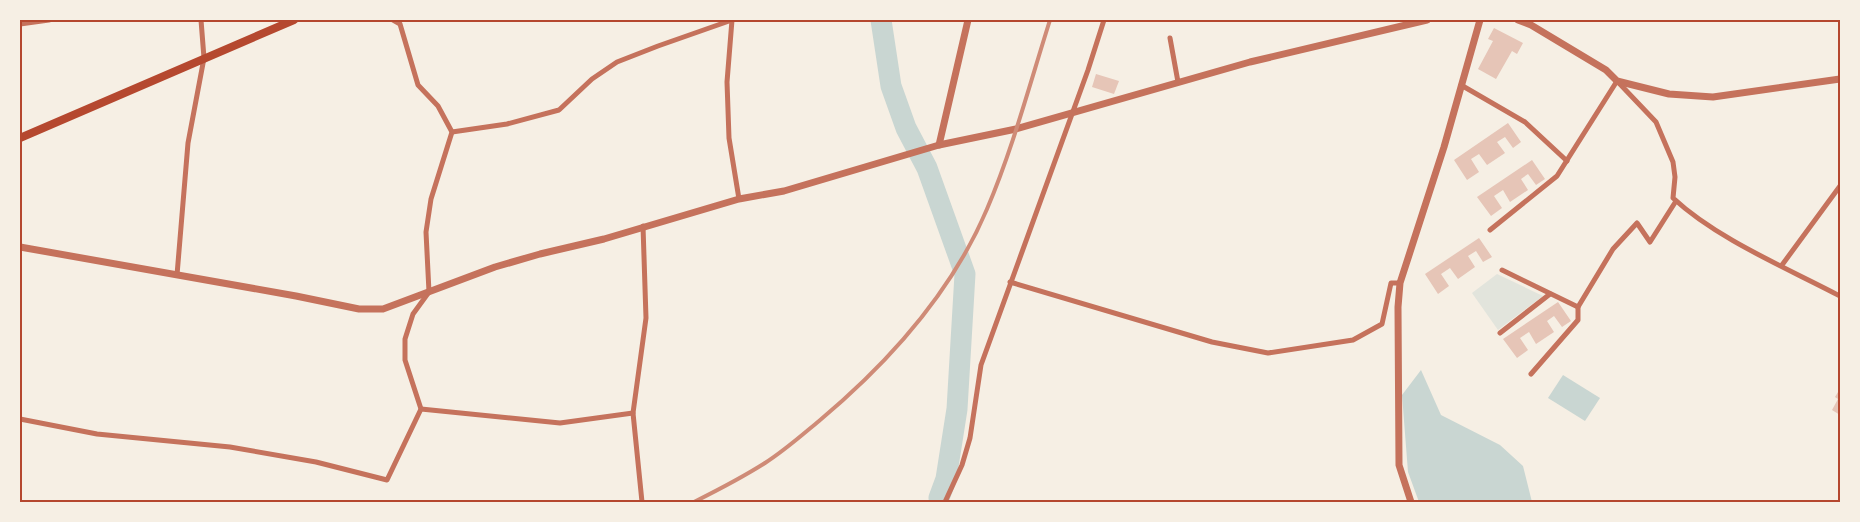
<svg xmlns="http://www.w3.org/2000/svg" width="1860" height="522" viewBox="0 0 1860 522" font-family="'Source Sans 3',sans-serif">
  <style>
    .green { fill: #e2e4dc }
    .water { fill: #c9d6d2 }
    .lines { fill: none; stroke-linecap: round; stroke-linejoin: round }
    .river { stroke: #c9d6d2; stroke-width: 21 }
    .building { fill: #e6c5b7 }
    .minor { stroke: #c5725c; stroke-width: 5 }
    .tertiary { stroke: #c5725c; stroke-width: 7 }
    .secondary { stroke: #b5482f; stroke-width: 8 }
    .rail { stroke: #cf8b77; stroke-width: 4 }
    .neatline { fill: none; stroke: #b5482f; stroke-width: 2 }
  </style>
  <rect width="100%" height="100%" fill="#f6efe4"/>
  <path class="green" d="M1497,274L1543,296L1498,330L1472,293Z"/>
  <g class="water">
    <path d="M1421,370L1441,415L1500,445L1523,466L1532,502H1419L1408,472L1402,395Z"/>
    <path d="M1563,375L1600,398L1585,421L1548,398Z"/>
  </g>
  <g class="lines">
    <path class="river" d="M881,20L891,86L906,128L927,168L965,274L957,409L946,479L939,498"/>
  </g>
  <g class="building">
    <path d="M1494,28L1523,43L1517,54L1512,51L1496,79L1478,69L1493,41L1488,39Z"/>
    <path d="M1096,74L1119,81L1114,94L1092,87Z"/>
    <path d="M1508,123L1521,142L1513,148L1505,137L1497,142L1505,153L1487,165L1479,154L1471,159L1479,172L1467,180L1454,160Z"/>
    <path d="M1532,160L1545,179L1536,185L1528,174L1521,179L1528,190L1510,202L1503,190L1494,196L1502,208L1491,216L1477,197Z"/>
    <path d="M1479,238L1492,257L1483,262L1476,251L1468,256L1475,267L1458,279L1450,268L1441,274L1449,286L1438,294L1425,274Z"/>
    <path d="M1558,302L1571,321L1562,327L1554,316L1547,321L1554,332L1536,344L1529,332L1520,338L1528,350L1517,358L1503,339Z"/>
    <path d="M1838,392L1840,393V415L1832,410L1838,399L1835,397Z"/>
  </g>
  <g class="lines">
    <g class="minor">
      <path d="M732,20L727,82L729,138L739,199"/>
      <path d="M20,24L49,20"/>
      <path d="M1170,38L1178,82"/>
      <path d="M1461,85L1525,122L1567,161"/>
      <path d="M452,132L507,124L559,110L592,79L617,62L658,46L732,20"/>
      <path d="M1490,230L1557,176L1617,81L1656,122L1673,162L1675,177L1673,198C1717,239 1787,268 1840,296"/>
      <path d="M1782,265L1840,186"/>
      <path d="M1502,270L1578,307"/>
      <path d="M177,275L188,143L204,58L201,20"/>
      <path d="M1010,282L1212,342L1268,353L1353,340L1382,324L1391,283H1400"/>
      <path d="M1500,333L1550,294"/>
      <path d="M1531,374L1578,320V307L1613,249L1637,223L1650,242L1676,201"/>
      <path d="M421,409L560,423L633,413"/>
      <path d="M20,419L97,434L230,447L316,462L387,480L421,409L405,360V339L413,314L429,292L426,232L431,199L452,132L438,106L418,85L400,24L393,20"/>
      <path d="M642,502L633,413L646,318L643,226"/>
      <path d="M945,502L962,465L970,438L981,365L1088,70L1104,20"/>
    </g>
    <g class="tertiary">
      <path d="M1518,20L1531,25L1606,70L1617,81L1669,94L1713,97L1840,79"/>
      <path d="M939,145L968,20"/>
      <path d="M20,247L296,296L359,309H383L495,267L540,254L604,239L739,199L784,191L939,145L1016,129L1250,62L1427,20"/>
      <path d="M1411,502L1399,465L1398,307L1400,283L1444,147L1480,20"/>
    </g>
    <path class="secondary" d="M20,138L294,20"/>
    <path class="rail" d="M694,502C718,490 743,477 765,463C784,451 802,435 819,421C887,364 952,292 987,209C1013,148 1030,83 1050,20"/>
  </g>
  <rect width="1860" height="522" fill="none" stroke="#f6efe4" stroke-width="42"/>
  <rect x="21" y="21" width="1818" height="480" class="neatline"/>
</svg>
